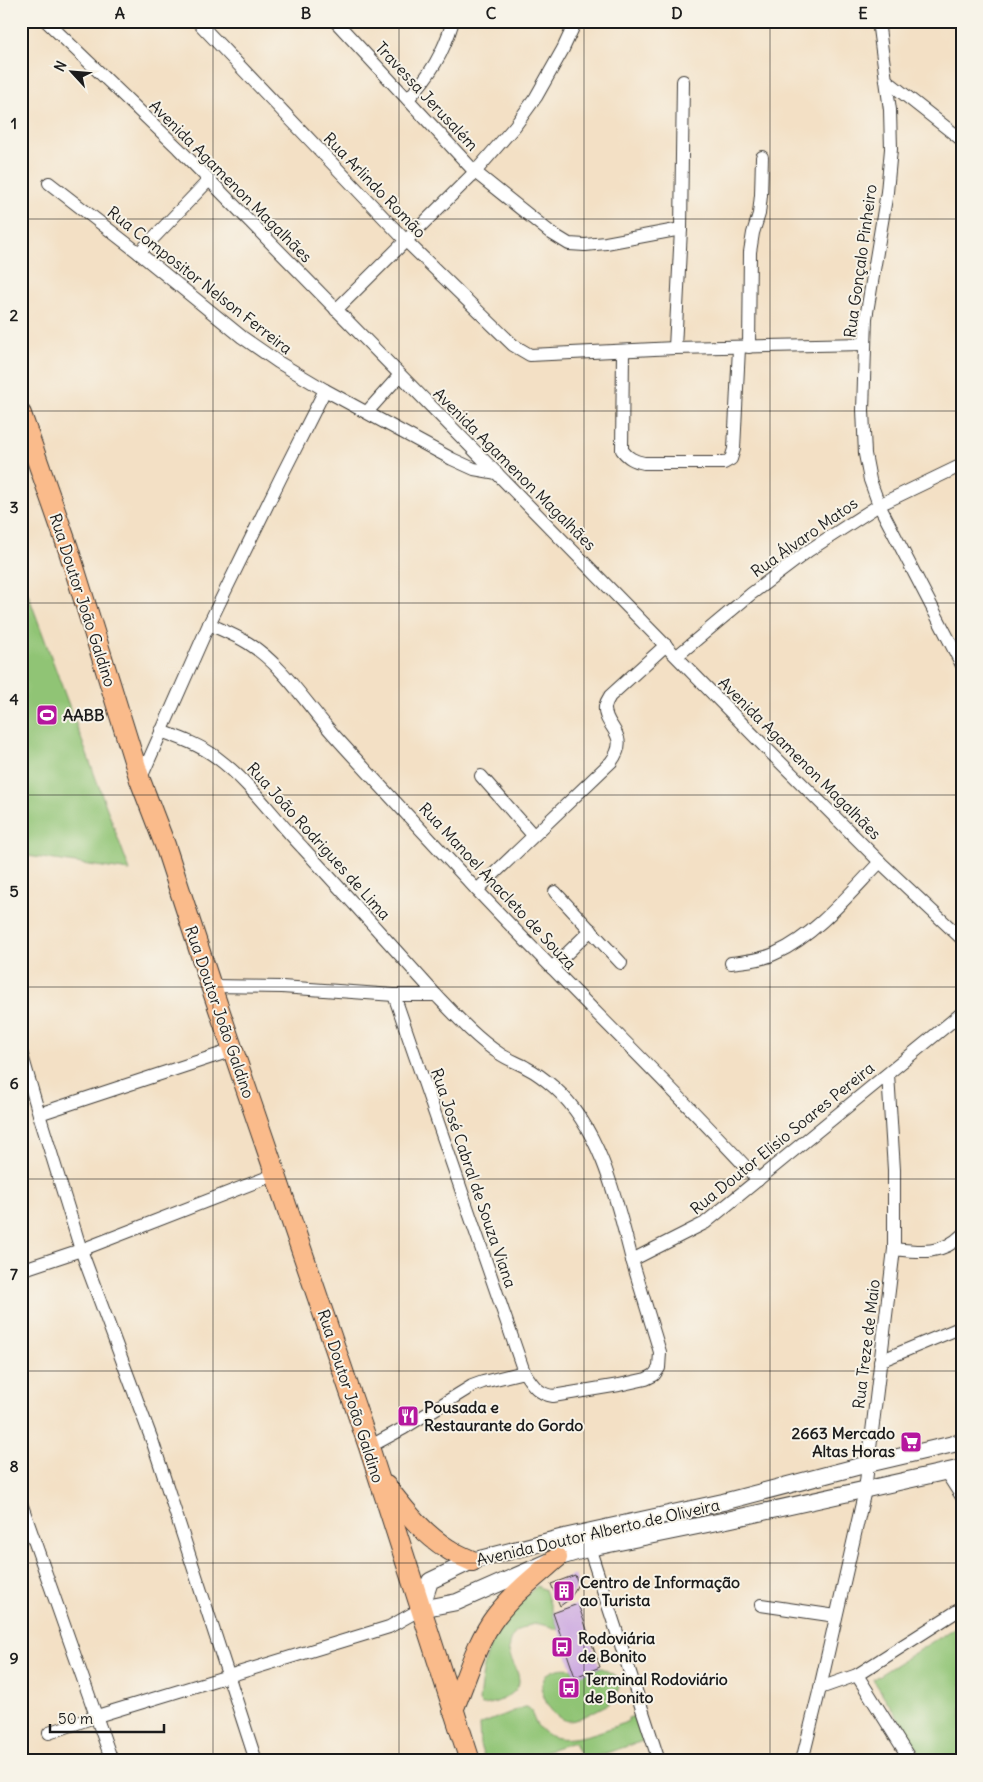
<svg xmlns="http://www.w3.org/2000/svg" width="983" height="1782" viewBox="0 0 983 1782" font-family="Delius,sans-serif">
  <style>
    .green { fill: #90c475; stroke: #567048 }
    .building { fill: #cfaee1 }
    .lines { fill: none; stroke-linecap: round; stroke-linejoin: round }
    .minor-casing { stroke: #3c3935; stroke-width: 14 }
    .tertiary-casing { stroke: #3c3935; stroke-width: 18 }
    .primary-casing { stroke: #3c3935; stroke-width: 22 }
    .minor { stroke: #fff; stroke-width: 12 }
    .tertiary { stroke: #fff; stroke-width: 16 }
    .primary { stroke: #fabb8b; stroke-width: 20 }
    .grid { fill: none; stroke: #1c1c1c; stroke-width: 1; stroke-opacity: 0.55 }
    .labels { text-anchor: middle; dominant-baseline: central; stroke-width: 4; stroke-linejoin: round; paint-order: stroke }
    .street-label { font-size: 16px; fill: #1c1c1c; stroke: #f7f3e8 }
    .poi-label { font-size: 16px; font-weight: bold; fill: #1c1c1c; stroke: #f7f3e8; text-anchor: start }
    .neatline { fill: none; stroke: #1c1c1c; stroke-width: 2 }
    .grid-label { font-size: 16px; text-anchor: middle; font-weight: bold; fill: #1c1c1c }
  </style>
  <rect width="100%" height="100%" fill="#f7f3e8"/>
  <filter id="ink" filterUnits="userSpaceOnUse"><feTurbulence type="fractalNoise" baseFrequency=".02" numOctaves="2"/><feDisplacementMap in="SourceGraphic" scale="10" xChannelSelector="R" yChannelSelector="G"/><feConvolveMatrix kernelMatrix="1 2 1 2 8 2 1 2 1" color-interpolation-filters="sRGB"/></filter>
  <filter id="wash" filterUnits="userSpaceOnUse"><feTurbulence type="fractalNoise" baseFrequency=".0096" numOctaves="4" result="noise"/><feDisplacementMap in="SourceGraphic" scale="20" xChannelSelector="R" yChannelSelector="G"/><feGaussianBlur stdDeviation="1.12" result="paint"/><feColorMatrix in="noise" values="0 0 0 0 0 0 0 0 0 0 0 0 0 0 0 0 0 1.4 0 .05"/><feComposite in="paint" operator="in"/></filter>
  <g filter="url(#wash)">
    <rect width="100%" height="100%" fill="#f3e0c5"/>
    <g class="green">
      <path d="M21,575L130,871L21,855Z"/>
      <path d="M537,1586L545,1590L559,1630C551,1627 544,1624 536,1624C522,1625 506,1636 509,1652C511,1661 519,1671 519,1681C519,1695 493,1705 482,1705L479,1702C482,1672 486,1645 503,1620C512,1607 526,1596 537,1586Z"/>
      <path d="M962,1623V1761H925L873,1679Z"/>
      <path d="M600,1667L618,1677C622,1686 616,1697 609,1704C599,1708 579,1721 569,1721C554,1720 542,1700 542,1686C542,1682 544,1679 546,1675C554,1669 562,1667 572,1669L575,1676Z"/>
      <path d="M524,1707H527L531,1710C542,1758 594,1733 625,1723L628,1721V1718L634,1716L643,1741L582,1761L574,1742L513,1761H485L480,1745L479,1725Z"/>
    </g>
    <g id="blocks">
      <g class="building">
        <path d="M575,1575L578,1584L570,1599L560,1606L551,1584Z"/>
        <path d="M578,1604L600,1667L575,1677L553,1613Z"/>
      </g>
    </g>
  </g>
  <g filter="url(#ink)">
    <use href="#blocks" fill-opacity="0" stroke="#3c3935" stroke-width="1"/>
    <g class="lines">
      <g class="minor-casing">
        <g id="minor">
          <path d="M46,21L178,148L766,748L880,862L962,939"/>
          <path d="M197,21L406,241L513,345L530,355L675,348L864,344"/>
          <path d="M335,21L475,172L551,233L569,244L585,245L606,243L681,229"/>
          <path d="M878,21L890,110L891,149L887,192L866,318L863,410L865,454L870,480L879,505L962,665"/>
          <path d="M886,80L962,140"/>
          <path d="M408,99C431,74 443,54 453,21"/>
          <path d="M49,183L139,253L242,337L278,362L325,390L452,459L474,469L497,473"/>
          <path d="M139,253L209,180"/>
          <path d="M336,310L475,172L515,126L536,97L563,49L576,21"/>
          <path d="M749,347L750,252L753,233L759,214L761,195L762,157"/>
          <path d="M675,348L681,229L683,81"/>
          <path d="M623,351L622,450C628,458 634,461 644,463H724L731,459L734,449L739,348"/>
          <path d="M367,412L400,375"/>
          <path d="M209,624C222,630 235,635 248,643C283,665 306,704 334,735C380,786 428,837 475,888C568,987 666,1080 758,1180"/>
          <path d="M677,656L751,594L808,551L879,505L962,465"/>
          <path d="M161,731C180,738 200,745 216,757C250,782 274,818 303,848C348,897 392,946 436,995"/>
          <path d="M481,776L533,835"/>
          <path d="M140,780L209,624L281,477L325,390"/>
          <path d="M477,890L611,762C632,734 603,727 605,707C606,703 608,699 610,696L666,645"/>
          <path d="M555,892L621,963"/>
          <path d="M731,963C746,961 763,960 776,953C816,935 850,893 880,862"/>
          <path d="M552,968L591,930"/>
          <path d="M211,986L282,987L394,995H436C456,1016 476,1038 500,1054C509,1060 519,1063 527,1068C537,1073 547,1081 555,1088C601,1129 617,1202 632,1260"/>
          <path d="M394,995L524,1372"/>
          <path d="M21,1052L39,1114L81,1250L153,1443L256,1761"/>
          <path d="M39,1114L233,1050"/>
          <path d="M894,1249C920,1252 942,1255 962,1235"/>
          <path d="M21,1270L81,1250L276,1174"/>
          <path d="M880,1361L962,1327"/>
          <path d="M369,1447L404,1428L472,1386L483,1382L524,1372C532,1384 538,1394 553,1396L619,1385L646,1379L654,1375L659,1368L660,1352L632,1260L705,1223L962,1013"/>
          <path d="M946,1472L962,1497"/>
          <path d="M21,1503L112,1761"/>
          <path d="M587,1541L659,1761"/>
          <path d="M761,1605L836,1616"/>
          <path d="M857,1675L911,1761"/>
          <path d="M820,1688L857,1675L962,1608"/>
          <path d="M49,1733L97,1716L389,1627L421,1609"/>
          <path d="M802,1761L820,1688L865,1490L894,1249V1170L888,1074"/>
        </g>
      </g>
      <g class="tertiary-casing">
        <path id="tertiary" d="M962,1442L868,1464L723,1502L564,1537L472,1561L430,1581L421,1609L457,1602L557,1558L590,1548L727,1520L962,1468"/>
      </g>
      <g class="primary-casing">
        <g id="primary">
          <path d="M21,414L68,548L140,780L165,845L211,986L369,1447L470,1761"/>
          <path d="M386,1486C404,1509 422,1533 448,1549C455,1554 464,1557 472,1561"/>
          <path d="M453,1710C466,1680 476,1642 496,1616C513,1594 536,1576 557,1558"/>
        </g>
      </g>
      <use href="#minor" class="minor"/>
      <use href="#tertiary" class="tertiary"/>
      <use href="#primary" class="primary"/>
    </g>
  </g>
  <path class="grid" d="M213,21V1761M399,21V1761M584,21V1761M770,21V1761M21,219H962M21,411H962M21,603H962M21,795H962M21,987H962M21,1179H962M21,1371H962M21,1563H962"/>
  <defs>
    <g id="stadium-square" transform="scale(1.125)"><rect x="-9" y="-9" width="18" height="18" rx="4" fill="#b5179e" stroke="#f7f3e8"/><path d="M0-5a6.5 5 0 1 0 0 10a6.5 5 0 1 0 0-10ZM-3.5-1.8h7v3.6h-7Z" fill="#fff"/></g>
    <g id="restaurant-square" transform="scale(1.125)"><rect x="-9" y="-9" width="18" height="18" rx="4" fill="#b5179e" stroke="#f7f3e8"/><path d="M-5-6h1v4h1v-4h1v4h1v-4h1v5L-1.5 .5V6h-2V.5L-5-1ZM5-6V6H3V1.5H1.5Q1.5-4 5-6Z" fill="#fff"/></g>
    <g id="supermarket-square" transform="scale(1.125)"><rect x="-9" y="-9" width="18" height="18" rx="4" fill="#b5179e" stroke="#f7f3e8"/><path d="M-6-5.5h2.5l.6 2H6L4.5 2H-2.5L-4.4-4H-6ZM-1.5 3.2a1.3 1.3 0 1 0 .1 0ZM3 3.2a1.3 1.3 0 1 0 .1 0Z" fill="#fff"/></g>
    <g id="building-square" transform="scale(1.125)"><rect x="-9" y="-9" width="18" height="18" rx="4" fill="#b5179e" stroke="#f7f3e8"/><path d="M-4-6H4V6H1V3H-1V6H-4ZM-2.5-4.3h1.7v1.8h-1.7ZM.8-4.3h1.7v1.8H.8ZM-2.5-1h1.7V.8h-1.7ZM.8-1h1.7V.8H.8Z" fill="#fff"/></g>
    <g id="bus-square" transform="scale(1.125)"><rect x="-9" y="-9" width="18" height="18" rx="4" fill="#b5179e" stroke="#f7f3e8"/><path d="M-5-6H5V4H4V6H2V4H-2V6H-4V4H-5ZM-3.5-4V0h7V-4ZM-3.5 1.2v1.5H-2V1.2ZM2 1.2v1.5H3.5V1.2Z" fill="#fff"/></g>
  </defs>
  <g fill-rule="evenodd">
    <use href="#stadium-square" x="47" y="715"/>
    <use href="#restaurant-square" x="408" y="1416"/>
    <use href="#supermarket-square" x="911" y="1442"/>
    <use href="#building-square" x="564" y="1591"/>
    <use href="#bus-square" x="562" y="1647"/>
    <use href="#bus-square" x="569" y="1688"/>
  </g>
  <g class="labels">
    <g class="street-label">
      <text transform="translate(427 96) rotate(47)">Travessa Jerusalém</text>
      <text transform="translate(231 181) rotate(45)">Avenida Agamenon Magalhães</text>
      <text transform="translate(375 185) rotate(46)">Rua Arlindo Romão</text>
      <text transform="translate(860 261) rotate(-82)">Rua Gonçalo Pinheiro</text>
      <text transform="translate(200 280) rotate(38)">Rua Compositor Nelson Ferreira</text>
      <text transform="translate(515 469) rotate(45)">Avenida Agamenon Magalhães</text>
      <text transform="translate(804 537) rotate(-35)">Rua Álvaro Matos</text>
      <text transform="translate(83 600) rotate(72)">Rua Doutor João Galdino</text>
      <text transform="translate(800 758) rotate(45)">Avenida Agamenon Magalhães</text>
      <text transform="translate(319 841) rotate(48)">Rua João Rodrigues de Lima</text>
      <text transform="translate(498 886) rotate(47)">Rua Manoel Anacleto de Souza</text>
      <text transform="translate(220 1012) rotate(71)">Rua Doutor João Galdino</text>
      <text transform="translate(782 1138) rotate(-39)">Rua Doutor Elisio Soares Pereira</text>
      <text transform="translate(474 1178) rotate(71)">Rua José Cabral de Souza Viana</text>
      <text transform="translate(866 1344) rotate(-83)">Rua Treze de Maio</text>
      <text transform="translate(351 1396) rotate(72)">Rua Doutor João Galdino</text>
      <text transform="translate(598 1532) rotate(-13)">Avenida Doutor Alberto de Oliveira</text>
    </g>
    <g class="poi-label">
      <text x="63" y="715">AABB</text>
      <text x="424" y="1407">Pousada e<tspan x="424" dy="18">Restaurante do Gordo</tspan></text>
      <text x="895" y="1433" text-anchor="end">2663 Mercado<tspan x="895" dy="18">Altas Horas</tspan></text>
      <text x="580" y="1582">Centro de Informação<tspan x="580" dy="18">ao Turista</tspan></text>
      <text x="578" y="1638">Rodoviária<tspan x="578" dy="18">de Bonito</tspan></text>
      <text x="585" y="1679">Terminal Rodoviário<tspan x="585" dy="18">de Bonito</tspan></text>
    </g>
  </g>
  <rect width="983" height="1782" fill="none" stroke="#f7f3e8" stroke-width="55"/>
  <g transform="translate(72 72) rotate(296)" stroke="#f7f3e8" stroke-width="4" paint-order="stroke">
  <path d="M0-4L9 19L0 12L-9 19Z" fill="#1c1c1c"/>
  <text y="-8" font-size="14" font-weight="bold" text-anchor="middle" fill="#1c1c1c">N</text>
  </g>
  <path d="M50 1724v8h114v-8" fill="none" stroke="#1c1c1c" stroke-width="2.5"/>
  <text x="58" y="1724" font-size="15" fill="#1c1c1c" stroke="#f7f3e8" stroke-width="4" paint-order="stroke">50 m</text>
  <rect x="28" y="28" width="928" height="1726" class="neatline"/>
  <g class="grid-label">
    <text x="120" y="19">A</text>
    <text x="306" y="19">B</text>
    <text x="491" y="19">C</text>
    <text x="677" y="19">D</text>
    <text x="863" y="19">E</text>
    <text x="14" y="129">1</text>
    <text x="14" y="321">2</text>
    <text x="14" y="513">3</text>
    <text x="14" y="705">4</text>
    <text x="14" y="897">5</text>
    <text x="14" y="1089">6</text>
    <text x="14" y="1280">7</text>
    <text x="14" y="1472">8</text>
    <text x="14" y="1664">9</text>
  </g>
</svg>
